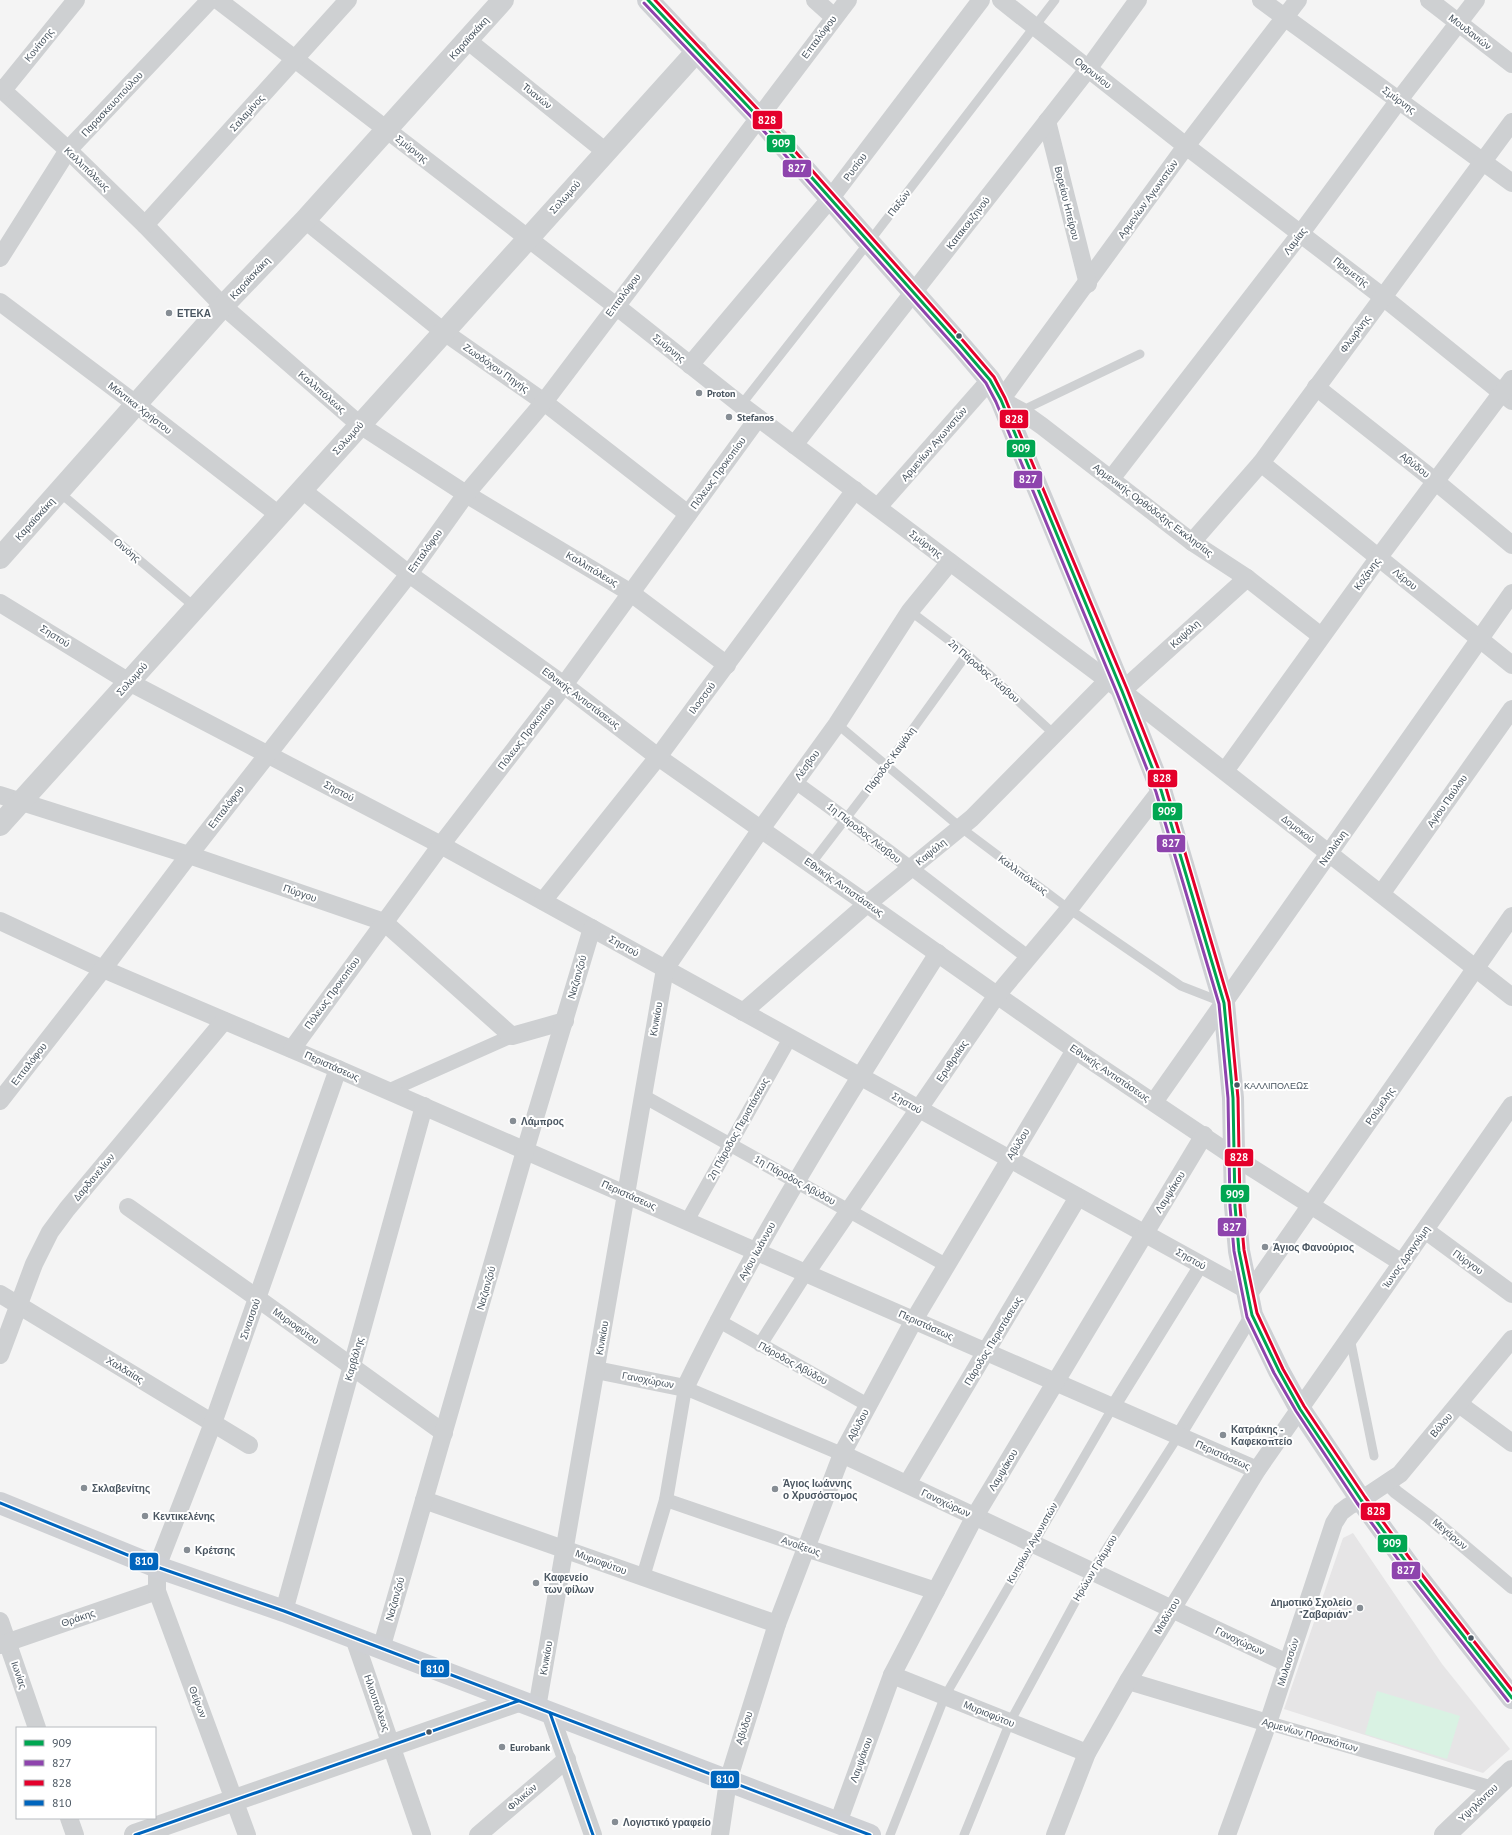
<svg xmlns="http://www.w3.org/2000/svg" width="1512" height="1835" viewBox="0 0 1512 1835" font-family="'PT Sans',sans-serif">
  <style>
    .education { fill: #e6e5e6 }
    .green { fill: #d9f2e3 }
    .lines { fill: none; stroke-linecap: round; stroke-linejoin: round }
    .service { stroke: #ced0d2; stroke-width: 9 }
    .pedestrian { stroke: #ced0d2; stroke-width: 14 }
    .minor { stroke: #ced0d2; stroke-width: 18 }
    .tertiary { stroke: #ced0d2; stroke-width: 22 }
    .secondary { stroke: #ced0d4; stroke-width: 22 }
    .bus-1-casing { stroke: #fff; stroke-width: 6 }
    .bus-2-casing { stroke: #fff; stroke-width: 6 }
    .bus-3-casing { stroke: #fff; stroke-width: 6 }
    .bus-4-casing { stroke: #fff; stroke-width: 6 }
    .bus-1 { stroke: #00a651; stroke-width: 3 }
    .bus-2 { stroke: #8e44ad; stroke-width: 3 }
    .bus-3 { stroke: #e4002b; stroke-width: 3 }
    .bus-4 { stroke: #0065bd; stroke-width: 3 }
    .poi-dot { fill: #868d94; stroke: #fff; stroke-width: 1.5 }
    .bus-dot { fill: #4a5661; stroke: #fff; stroke-width: 1.5 }
    .labels { text-anchor: middle; dominant-baseline: central; stroke-width: 4; stroke-linejoin: round; paint-order: stroke }
    .bus-label { font-size: 9px; fill: #4a5661; stroke: #fff; text-anchor: start }
    .street-label { font-size: 10px; fill: #4a5661; stroke: #fff }
    .poi-label { font-size: 10px; font-weight: bold; fill: #4a5661; stroke: #fff; text-anchor: start }
    .line-badge { stroke: #fff; stroke-width: 1.5 }
    .badge-label { font-size: 11px; text-anchor: middle; font-weight: bold; fill: #fff }
  </style>
  <rect width="100%" height="100%" fill="#f4f4f4"/>
  <path class="education" d="M1353,1533L1442,1664L1510,1749L1483,1773L1284,1709L1343,1538Z"/>
  <path class="green" d="M1377,1691L1460,1716L1447,1759L1365,1734Z"/>
  <g class="lines">
    <g class="service">
      <path d="M741,405L869,242L1055,0"/>
      <path d="M1021,411L1140,354"/>
      <path d="M59,492L196,608"/>
      <path d="M910,611L967,654L1054,734"/>
      <path d="M837,724L960,827L1069,909L1181,986L1222,1002"/>
      <path d="M811,864L887,765L967,654"/>
      <path d="M1350,1338L1374,1456"/>
      <path d="M890,1835L945,1696L1113,1407"/>
      <path d="M964,1835L1010,1722L1092,1571L1179,1435"/>
    </g>
    <g class="pedestrian">
      <path d="M795,782C874,838 950,899 1028,957"/>
      <path d="M388,1091L512,1036"/>
      <path d="M643,1096L946,1265"/>
      <path d="M687,1221L790,1038"/>
      <path d="M717,1320L868,1405"/>
      <path d="M760,1345L806,1273"/>
      <path d="M1113,1407L1201,1265"/>
      <path d="M1179,1435L1252,1315"/>
      <path d="M1387,1483L1396,1492L1428,1516L1512,1587"/>
      <path d="M666,1500L806,1548"/>
      <path d="M643,1577L666,1500L685,1388L842,1454"/>
      <path d="M1268,1723L1493,1788"/>
    </g>
    <g class="minor">
      <path d="M218,0L616,306L741,405L1122,691L1512,997"/>
      <path d="M815,0L834,17"/>
      <path d="M1001,0L1186,146L1383,297L1512,401"/>
      <path d="M1261,0L1512,183"/>
      <path d="M1298,0L1186,146L1001,400L1021,411L1042,426L1192,542L1247,578L1321,636"/>
      <path d="M1429,0L1512,64"/>
      <path d="M467,40L606,152"/>
      <path d="M0,88L68,150L145,225L223,306L360,425L466,494L631,593L727,665"/>
      <path d="M3,90L76,0"/>
      <path d="M1047,121L1088,284"/>
      <path d="M305,220L444,332L544,402L688,514"/>
      <path d="M145,225L348,0"/>
      <path d="M0,258L68,150L210,0"/>
      <path d="M0,302L137,405L279,515"/>
      <path d="M690,365L830,199L981,0"/>
      <path d="M1316,387L1435,481L1512,545"/>
      <path d="M794,445L1088,69L1138,0"/>
      <path d="M1261,463L1512,665"/>
      <path d="M1111,479L1301,233L1399,100L1476,0"/>
      <path d="M302,490L409,574L564,685L658,757L1075,1050L1233,1156L1402,1263"/>
      <path d="M878,507L990,380"/>
      <path d="M1192,542L1261,463L1512,122"/>
      <path d="M0,603L129,682L441,845L1247,1290"/>
      <path d="M1122,691L1247,578"/>
      <path d="M1225,771L1379,557L1512,379"/>
      <path d="M0,795L189,855L384,922L512,1036L565,1021"/>
      <path d="M1381,894L1512,709"/>
      <path d="M543,901L658,757L855,490"/>
      <path d="M0,921L103,969L338,1069L1257,1470"/>
      <path d="M743,1012L867,904L972,818L1108,680"/>
      <path d="M292,1049L441,845L564,685L758,418"/>
      <path d="M0,1101L103,969L189,855L409,574L466,494L544,402L848,0"/>
      <path d="M1154,1102L1512,593"/>
      <path d="M128,1207L257,1298L444,1433"/>
      <path d="M1425,1230L1512,1294"/>
      <path d="M806,1273L997,995L1069,909L1161,790"/>
      <path d="M0,1294L249,1445"/>
      <path d="M1248,1295L1512,916"/>
      <path d="M0,1355L34,1264L50,1232L67,1209L224,1021"/>
      <path d="M596,1370L685,1388C758,1236 848,1095 938,953"/>
      <path d="M1459,1404L1512,1443"/>
      <path d="M842,1454L1287,1663"/>
      <path d="M907,1484L1078,1197"/>
      <path d="M424,1500L777,1624"/>
      <path d="M806,1548L936,1591"/>
      <path d="M284,1611L424,1106"/>
      <path d="M0,1621L37,1728"/>
      <path d="M354,1638L422,1835"/>
      <path d="M0,1645L157,1591"/>
      <path d="M381,1649L525,1151L592,928"/>
      <path d="M892,1675L1087,1753"/>
      <path d="M1128,1681L1268,1723"/>
      <path d="M537,1708L665,969L761,829L837,724L910,611L950,562"/>
      <path d="M550,1713L593,1835"/>
      <path d="M69,1818L75,1835"/>
      <path d="M838,1823L892,1675L975,1516L1204,1135"/>
      <path d="M247,1835L157,1591V1567L213,1423L338,1069"/>
      <path d="M478,1835L567,1759"/>
      <path d="M720,1835L728,1781L777,1624L842,1454L914,1320L1075,1050"/>
      <path d="M1055,1835L1087,1753L1128,1681L1257,1470L1512,1105"/>
      <path d="M1227,1835L1268,1723L1334,1523L1341,1512L1349,1506L1361,1500L1400,1474L1512,1339"/>
    </g>
    <g class="tertiary">
      <path d="M0,558L223,306L305,220L503,0"/>
      <path d="M0,825L697,51"/>
      <path d="M135,1835L518,1701"/>
      <path d="M1445,1835L1512,1771"/>
    </g>
    <g class="secondary">
      <path d="M648,0L759,118L961,346L990,380L1001,400L1122,691L1161,790L1224,1003L1233,1098L1235,1206L1239,1251L1252,1315L1279,1371L1300,1409L1361,1500L1412,1570L1512,1698"/>
      <path d="M0,1503L157,1567L284,1611L870,1835"/>
    </g>
    <g class="bus-1-casing">
      <path id="bus-1" d="M648,0L759,118L961,346L990,380L1001,400L1122,691L1161,790L1224,1003L1233,1098L1235,1206L1239,1251L1252,1315L1279,1371L1300,1409L1361,1500L1412,1570L1512,1698"/>
    </g>
    <g class="bus-2-casing">
      <path id="bus-2" d="M644,3L755,121L957,349L986,383L996,402L1117,693L1156,792L1219,1004L1228,1098L1230,1206L1234,1251L1247,1317L1274,1373L1296,1411L1357,1503L1408,1573L1508,1701"/>
    </g>
    <g class="bus-3-casing">
      <path id="bus-3" d="M655,0L763,115L965,343L994,377L1005,398L1127,689L1166,788L1229,1002L1238,1098L1240,1206L1244,1250L1257,1313L1283,1369L1304,1406L1365,1497L1416,1567L1512,1690"/>
    </g>
    <g class="bus-4-casing">
      <g id="bus-4">
        <path d="M0,1503L157,1567L284,1611L870,1835"/>
        <path d="M550,1713L593,1835"/>
        <path d="M135,1835L518,1701"/>
      </g>
    </g>
    <use href="#bus-1" class="bus-1"/>
    <use href="#bus-2" class="bus-2"/>
    <use href="#bus-3" class="bus-3"/>
    <use href="#bus-4" class="bus-4"/>
  </g>
  <g class="poi-dot">
    <circle cx="169" cy="313" r="4"/>
    <circle cx="699" cy="393" r="4"/>
    <circle cx="729" cy="417" r="4"/>
    <circle cx="513" cy="1121" r="4"/>
    <circle cx="1265" cy="1247" r="4"/>
    <circle cx="1223" cy="1435" r="4"/>
    <circle cx="84" cy="1488" r="4"/>
    <circle cx="775" cy="1489" r="4"/>
    <circle cx="145" cy="1516" r="4"/>
    <circle cx="187" cy="1550" r="4"/>
    <circle cx="536" cy="1583" r="4"/>
    <circle cx="1360" cy="1608" r="4"/>
    <circle cx="502" cy="1747" r="4"/>
    <circle cx="615" cy="1822" r="4"/>
  </g>
  <g class="bus-dot">
    <circle cx="959" cy="336" r="3.5"/>
    <circle cx="1237" cy="1085" r="3.5"/>
    <circle cx="1471" cy="1638" r="3.5"/>
    <circle cx="429" cy="1732" r="3.5"/>
  </g>
  <g class="labels">
    <g class="bus-label">
      <text x="1244" y="1085">ΚΑΛΛΙΠΟΛΕΩΣ</text>
    </g>
    <g class="street-label">
      <text transform="translate(1470 32) rotate(38)">Μουδανιών</text>
      <text transform="translate(819 37) rotate(-53)">Επταλόφου</text>
      <text transform="translate(469 38) rotate(-48)">Καραϊσκάκη</text>
      <text transform="translate(39 45) rotate(-51)">Κονίτσης</text>
      <text transform="translate(1093 73) rotate(38)">Οφρυνίου</text>
      <text transform="translate(537 96) rotate(39)">Τυανών</text>
      <text transform="translate(1399 100) rotate(36)">Σμύρνης</text>
      <text transform="translate(112 104) rotate(-47)">Παρασκευοπούλου</text>
      <text transform="translate(247 113) rotate(-48)">Σαλαμίνος</text>
      <text transform="translate(412 149) rotate(38)">Σμύρνης</text>
      <text transform="translate(855 167) rotate(-53)">Ρυσίου</text>
      <text transform="translate(87 169) rotate(44)">Καλλιπόλεως</text>
      <text transform="translate(565 197) rotate(-48)">Σολωμού</text>
      <text transform="translate(1148 199) rotate(-54)">Αρμενίων Αγωνιστών</text>
      <text transform="translate(899 203) rotate(-52)">Παξών</text>
      <text transform="translate(1067 203) rotate(76)">Βορείου Ηπείρου</text>
      <text transform="translate(968 223) rotate(-52)">Κατακουζηνού</text>
      <text transform="translate(1295 241) rotate(-53)">Λαμίας</text>
      <text transform="translate(1351 272) rotate(38)">Πρεμετής</text>
      <text transform="translate(250 278) rotate(-47)">Καραϊσκάκη</text>
      <text transform="translate(623 295) rotate(-53)">Επταλόφου</text>
      <text transform="translate(1355 334) rotate(-54)">Φλωρίνης</text>
      <text transform="translate(669 348) rotate(39)">Σμύρνης</text>
      <text transform="translate(496 368) rotate(35)">Ζωοδόχου Πηγής</text>
      <text transform="translate(322 392) rotate(41)">Καλλιπόλεως</text>
      <text transform="translate(140 408) rotate(38)">Μάντικα Χρήστου</text>
      <text transform="translate(348 438) rotate(-48)">Σολωμού</text>
      <text transform="translate(934 444) rotate(-49)">Αρμενίων Αγωνιστών</text>
      <text transform="translate(1415 465) rotate(38)">Αβύδου</text>
      <text transform="translate(718 473) rotate(-54)">Πόλεως Προκοπίου</text>
      <text transform="translate(1153 510) rotate(37)">Αρμενικής Ορθόδοξης Εκκλησίας</text>
      <text transform="translate(35 519) rotate(-48)">Καραϊσκάκη</text>
      <text transform="translate(926 544) rotate(37)">Σμύρνης</text>
      <text transform="translate(127 550) rotate(40)">Οινόης</text>
      <text transform="translate(425 551) rotate(-54)">Επταλόφου</text>
      <text transform="translate(592 569) rotate(31)">Καλλιπόλεως</text>
      <text transform="translate(1367 574) rotate(-54)">Κοζάνης</text>
      <text transform="translate(1405 579) rotate(39)">Λέρου</text>
      <text transform="translate(1185 634) rotate(-42)">Καψάλη</text>
      <text transform="translate(55 636) rotate(32)">Σηστού</text>
      <text transform="translate(984 671) rotate(41)">2η Πάροδος Λέσβου</text>
      <text transform="translate(132 679) rotate(-48)">Σολωμού</text>
      <text transform="translate(581 698) rotate(37)">Εθνικής Αντιστάσεως</text>
      <text transform="translate(702 698) rotate(-53)">Ιλοσσού</text>
      <text transform="translate(526 734) rotate(-53)">Πόλεως Προκοπίου</text>
      <text transform="translate(890 760) rotate(-54)">Πάροδος Καψάλη</text>
      <text transform="translate(807 765) rotate(-54)">Λέσβου</text>
      <text transform="translate(339 791) rotate(28)">Σηστού</text>
      <text transform="translate(1447 801) rotate(-55)">Αγίου Παύλου</text>
      <text transform="translate(226 807) rotate(-52)">Επταλόφου</text>
      <text transform="translate(1298 829) rotate(38)">Δομοκού</text>
      <text transform="translate(864 833) rotate(38)">1η Πάροδος Λέσβου</text>
      <text transform="translate(1333 848) rotate(-55)">Νταλιάνη</text>
      <text transform="translate(931 852) rotate(-39)">Καψάλη</text>
      <text transform="translate(1023 875) rotate(37)">Καλλιπόλεως</text>
      <text transform="translate(844 887) rotate(35)">Εθνικής Αντιστάσεως</text>
      <text transform="translate(300 893) rotate(19)">Πύργου</text>
      <text transform="translate(624 946) rotate(29)">Σηστού</text>
      <text transform="translate(577 977) rotate(-74)">Ναζιανζού</text>
      <text transform="translate(332 993) rotate(-54)">Πόλεως Προκοπίου</text>
      <text transform="translate(656 1019) rotate(-80)">Κινικίου</text>
      <text transform="translate(952 1061) rotate(-56)">Ερυθραίας</text>
      <text transform="translate(29 1064) rotate(-52)">Επταλόφου</text>
      <text transform="translate(332 1066) rotate(24)">Περιστάσεως</text>
      <text transform="translate(1110 1073) rotate(34)">Εθνικής Αντιστάσεως</text>
      <text transform="translate(907 1103) rotate(29)">Σηστού</text>
      <text transform="translate(1380 1106) rotate(-55)">Ρούμελης</text>
      <text transform="translate(738 1129) rotate(-61)">2η Πάροδος Περιστάσεως</text>
      <text transform="translate(1018 1144) rotate(-59)">Αβύδου</text>
      <text transform="translate(94 1177) rotate(-50)">Δαρδανελίων</text>
      <text transform="translate(795 1180) rotate(29)">1η Πάροδος Αβύδου</text>
      <text transform="translate(1170 1192) rotate(-58)">Λαμψάκου</text>
      <text transform="translate(629 1195) rotate(24)">Περιστάσεως</text>
      <text transform="translate(757 1251) rotate(-61)">Αγίου Ιωάννου</text>
      <text transform="translate(1406 1257) rotate(-55)">Ίωνος Δραγούμη</text>
      <text transform="translate(1191 1259) rotate(29)">Σηστού</text>
      <text transform="translate(1468 1262) rotate(36)">Πύργου</text>
      <text transform="translate(486 1288) rotate(-74)">Ναζιανζού</text>
      <text transform="translate(250 1319) rotate(-71)">Σινασσού</text>
      <text transform="translate(926 1325) rotate(24)">Περιστάσεως</text>
      <text transform="translate(296 1326) rotate(36)">Μυριοφύτου</text>
      <text transform="translate(602 1338) rotate(-80)">Κινικίου</text>
      <text transform="translate(993 1341) rotate(-59)">Πάροδος Περιστάσεως</text>
      <text transform="translate(354 1359) rotate(-74)">Καρβάλης</text>
      <text transform="translate(793 1363) rotate(29)">Πάροδος Αβύδου</text>
      <text transform="translate(125 1370) rotate(31)">Χαλδαίας</text>
      <text transform="translate(648 1380) rotate(11)">Γανοχώρων</text>
      <text transform="translate(858 1425) rotate(-62)">Αβύδου</text>
      <text transform="translate(1441 1425) rotate(-50)">Βόλου</text>
      <text transform="translate(1223 1455) rotate(24)">Περιστάσεως</text>
      <text transform="translate(1003 1470) rotate(-59)">Λαμψάκου</text>
      <text transform="translate(946 1503) rotate(25)">Γανοχώρων</text>
      <text transform="translate(1450 1534) rotate(40)">Μεγάρων</text>
      <text transform="translate(1032 1543) rotate(-60)">Κυπρίων Αγωνιστών</text>
      <text transform="translate(801 1546) rotate(19)">Ανοίξεως</text>
      <text transform="translate(601 1562) rotate(20)">Μυριοφύτου</text>
      <text transform="translate(1095 1568) rotate(-59)">Ηρώων Γράμμου</text>
      <text transform="translate(395 1599) rotate(-74)">Ναζιανζού</text>
      <text transform="translate(1167 1616) rotate(-59)">Μαδύτου</text>
      <text transform="translate(78 1618) rotate(-19)">Θράκης</text>
      <text transform="translate(1240 1641) rotate(25)">Γανοχώρων</text>
      <text transform="translate(546 1658) rotate(-80)">Κινικίου</text>
      <text transform="translate(1288 1662) rotate(-72)">Μυλασσών</text>
      <text transform="translate(19 1675) rotate(71)">Ιωνίας</text>
      <text transform="translate(198 1702) rotate(69)">Θείρων</text>
      <text transform="translate(377 1703) rotate(71)">Ηλιουπόλεως</text>
      <text transform="translate(989 1714) rotate(22)">Μυριοφύτου</text>
      <text transform="translate(744 1728) rotate(-72)">Αβύδου</text>
      <text transform="translate(1310 1735) rotate(16)">Αρμενίων Προσκόπων</text>
      <text transform="translate(861 1760) rotate(-70)">Λαμψάκου</text>
      <text transform="translate(522 1797) rotate(-41)">Φιλικών</text>
      <text transform="translate(1478 1803) rotate(-44)">Υψηλάντου</text>
    </g>
    <g class="poi-label">
      <text x="177" y="313">ΕΤΕΚΑ</text>
      <text x="707" y="393">Proton</text>
      <text x="737" y="417">Stefanos</text>
      <text x="521" y="1121">Λάμπρος</text>
      <text x="1273" y="1247">Άγιος Φανούριος</text>
      <text x="1231" y="1429">Κατράκης -<tspan x="1231" dy="12">Καφεκοπτείο</tspan></text>
      <text x="783" y="1483">Άγιος Ιωάννης<tspan x="783" dy="12">ο Χρυσόστομος</tspan></text>
      <text x="92" y="1488">Σκλαβενίτης</text>
      <text x="153" y="1516">Κεντικελένης</text>
      <text x="195" y="1550">Κρέτσης</text>
      <text x="544" y="1577">Καφενείο<tspan x="544" dy="12">των φίλων</tspan></text>
      <text x="1352" y="1602" text-anchor="end">Δημοτικό Σχολείο<tspan x="1352" dy="12">"Ζαβαριάν"</tspan></text>
      <text x="510" y="1747">Eurobank</text>
      <text x="623" y="1822">Λογιστικό γραφείο</text>
    </g>
  </g>
  <g class="line-badge">
    <rect x="752" y="110" width="31" height="20" rx="4" fill="#e4002b"/>
    <rect x="766" y="134" width="30" height="19" rx="4" fill="#00a651"/>
    <rect x="782" y="159" width="30" height="19" rx="4" fill="#8e44ad"/>
    <rect x="999" y="409" width="30" height="20" rx="4" fill="#e4002b"/>
    <rect x="1006" y="439" width="30" height="19" rx="4" fill="#00a651"/>
    <rect x="1013" y="470" width="30" height="19" rx="4" fill="#8e44ad"/>
    <rect x="1147" y="769" width="31" height="19" rx="4" fill="#e4002b"/>
    <rect x="1152" y="802" width="31" height="19" rx="4" fill="#00a651"/>
    <rect x="1156" y="834" width="30" height="19" rx="4" fill="#8e44ad"/>
    <rect x="1224" y="1148" width="30" height="19" rx="4" fill="#e4002b"/>
    <rect x="1220" y="1184" width="30" height="19" rx="4" fill="#00a651"/>
    <rect x="1217" y="1217" width="30" height="20" rx="4" fill="#8e44ad"/>
    <rect x="1360" y="1502" width="31" height="19" rx="4" fill="#e4002b"/>
    <rect x="1377" y="1534" width="31" height="19" rx="4" fill="#00a651"/>
    <rect x="129" y="1552" width="30" height="19" rx="4" fill="#0065bd"/>
    <rect x="1391" y="1561" width="30" height="19" rx="4" fill="#8e44ad"/>
    <rect x="420" y="1659" width="30" height="19" rx="4" fill="#0065bd"/>
    <rect x="710" y="1770" width="30" height="19" rx="4" fill="#0065bd"/>
  </g>
  <g class="badge-label">
    <text x="767" y="124">828</text>
    <text x="781" y="147">909</text>
    <text x="797" y="172">827</text>
    <text x="1014" y="423">828</text>
    <text x="1021" y="452">909</text>
    <text x="1028" y="483">827</text>
    <text x="1162" y="782">828</text>
    <text x="1167" y="815">909</text>
    <text x="1171" y="847">827</text>
    <text x="1239" y="1161">828</text>
    <text x="1235" y="1198">909</text>
    <text x="1232" y="1231">827</text>
    <text x="1376" y="1515">828</text>
    <text x="1392" y="1547">909</text>
    <text x="144" y="1565">810</text>
    <text x="1406" y="1574">827</text>
    <text x="435" y="1673">810</text>
    <text x="725" y="1783">810</text>
  </g>
  <rect x="16" y="1727" width="140" height="92" fill="#ffffff" stroke="#b7bbc0"/>
  <rect x="24" y="1740" width="20" height="6" fill="#00a651" stroke="#b7bbc0"/>
  <text x="52" y="1747" font-size="12" fill="#4a5661">909</text>
  <rect x="24" y="1760" width="20" height="6" fill="#8e44ad" stroke="#b7bbc0"/>
  <text x="52" y="1767" font-size="12" fill="#4a5661">827</text>
  <rect x="24" y="1780" width="20" height="6" fill="#e4002b" stroke="#b7bbc0"/>
  <text x="52" y="1787" font-size="12" fill="#4a5661">828</text>
  <rect x="24" y="1800" width="20" height="6" fill="#0065bd" stroke="#b7bbc0"/>
  <text x="52" y="1807" font-size="12" fill="#4a5661">810</text>
</svg>
